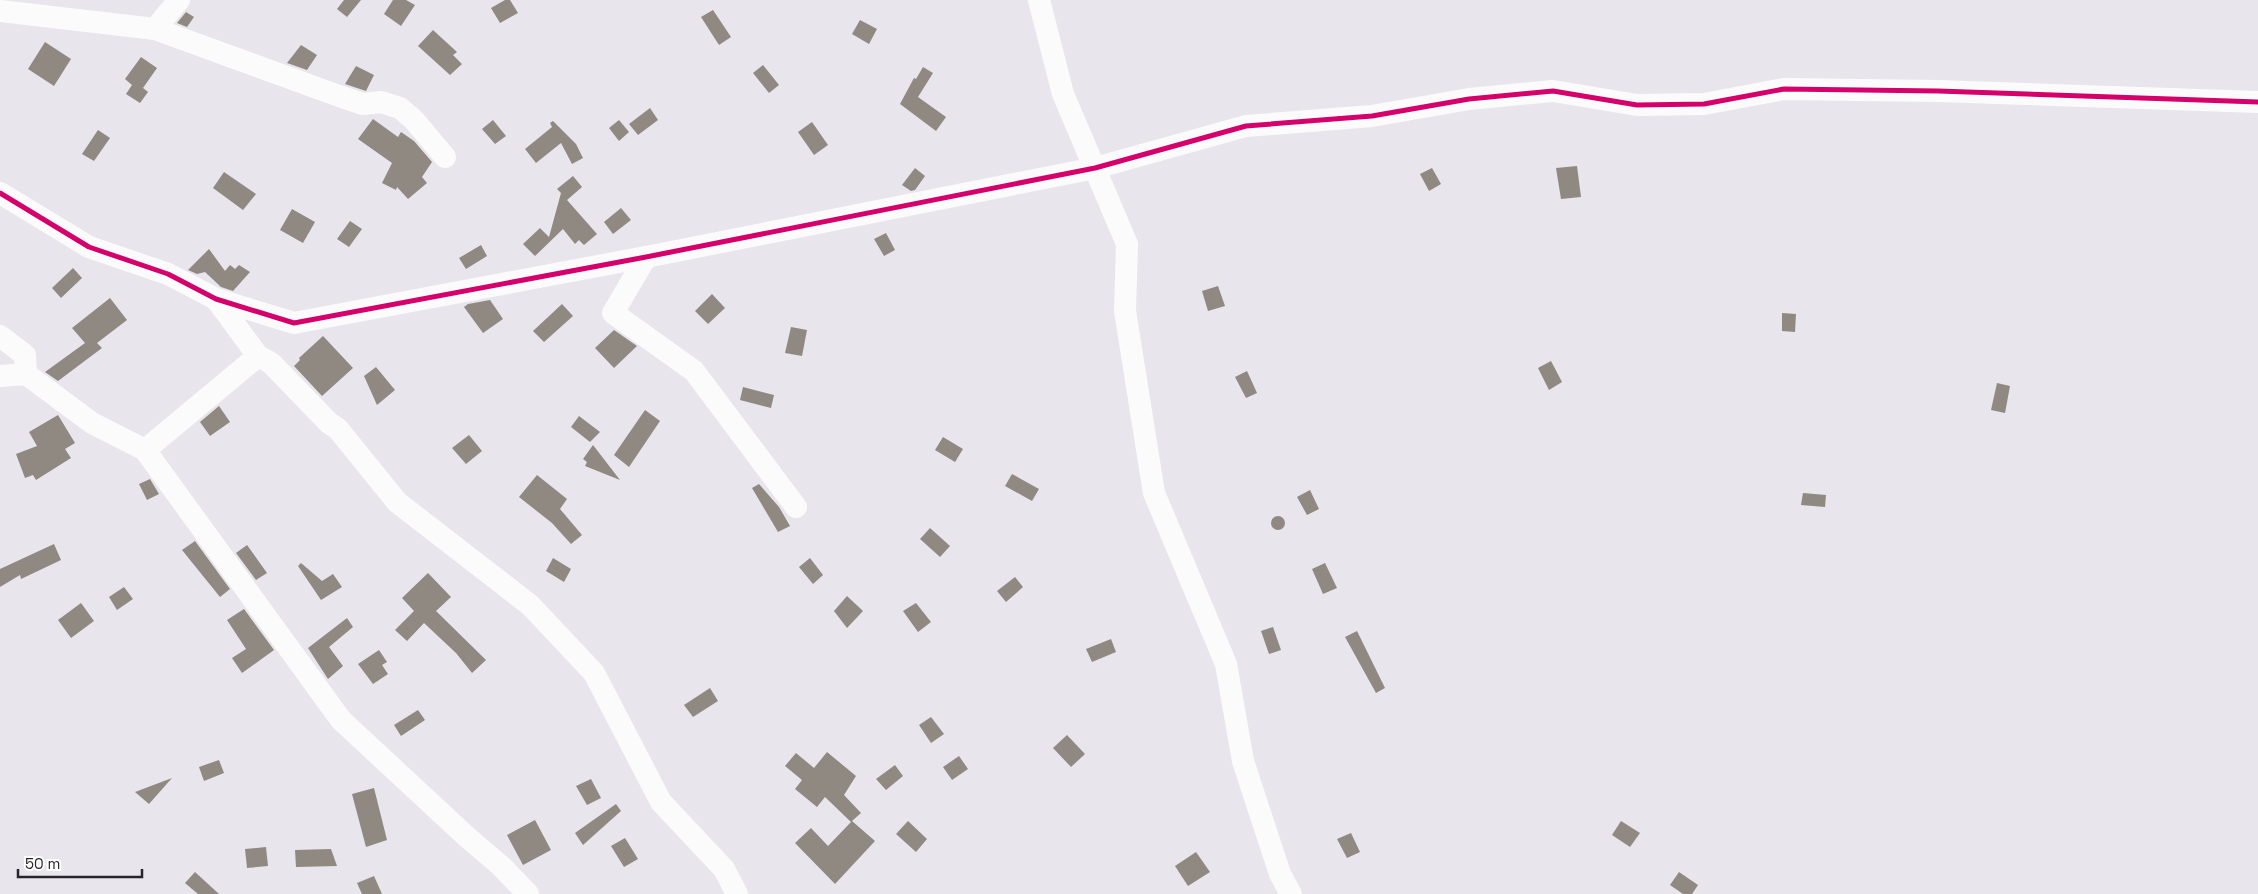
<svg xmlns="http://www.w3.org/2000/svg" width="2258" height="894" viewBox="0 0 2258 894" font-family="'Space Grotesk',sans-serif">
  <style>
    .building { fill: #8f8981 }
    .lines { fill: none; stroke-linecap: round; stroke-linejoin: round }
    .minor { stroke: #fcfbfc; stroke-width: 22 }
    .cycleway-casing { stroke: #fff; stroke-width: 8 }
    .cycleway { stroke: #d6006c; stroke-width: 5 }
  </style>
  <rect width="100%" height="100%" fill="#e8e5ec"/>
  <g class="building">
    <path d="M344,0H361L347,17L337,9Z"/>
    <path d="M393,0H406L415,5L401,26L384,14Z"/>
    <path d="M505,0H510L518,13L500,23L491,8Z"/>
    <path d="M713,10L731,37L719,45L701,17Z"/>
    <path d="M186,12L194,17L187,27L177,23Z"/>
    <path d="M860,20L877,29L869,44L852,34Z"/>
    <path d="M433,30L457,52L453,55L462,64L450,75L418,46Z"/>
    <path d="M45,42L71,59L54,86L28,69Z"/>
    <path d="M301,45L317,55L307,70L287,63Z"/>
    <path d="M141,57L157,68L143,88L148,92L140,103L126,94L132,85L125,79Z"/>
    <path d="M763,65L779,85L769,93L753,73Z"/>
    <path d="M356,66L374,75L366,91L345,84Z"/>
    <path d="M923,67L933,73L918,97L946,117L936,131L900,104L914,78L916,79Z"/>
    <path d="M650,108L658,120L638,135L629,124Z"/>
    <path d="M373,119L398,137L401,132L414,141L432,162L422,177L427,183L408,199L397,187L396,190L382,183L392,163L358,139Z"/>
    <path d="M493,120L506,136L495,144L482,129Z"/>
    <path d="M619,120L629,132L619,141L609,128Z"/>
    <path d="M553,121L576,144L583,158L572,164L561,143L536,163L525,149L552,127L550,123Z"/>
    <path d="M812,122L828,145L814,155L798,132Z"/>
    <path d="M98,130L110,138L94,161L82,154Z"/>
    <path d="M1577,166L1581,197L1561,199L1556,168Z"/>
    <path d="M915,168L925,176L915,190L911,191L902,185Z"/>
    <path d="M1432,168L1441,184L1429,191L1420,174Z"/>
    <path d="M224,172L256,194L243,210L213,188Z"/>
    <path d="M573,176L582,187L567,200L597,234L584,245L579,240L575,244L563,229L535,256L523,244L540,228L549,237L561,193L557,189Z"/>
    <path d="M621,208L631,220L613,234L604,222Z"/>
    <path d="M292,209L315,222L303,243L280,230Z"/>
    <path d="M350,221L362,229L349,247L337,239Z"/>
    <path d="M886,233L895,250L884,256L874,239Z"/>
    <path d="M481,245L487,256L466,269L459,258Z"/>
    <path d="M209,249L225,271L230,265L235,269L239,265L250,272L233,291L221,287L205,272L197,274L188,270Z"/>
    <path d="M73,268L82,278L61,298L52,288Z"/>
    <path d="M1218,286L1225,306L1208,311L1202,291Z"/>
    <path d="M712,294L725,308L708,324L695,311Z"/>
    <path d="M110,298L127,320L97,343L102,348L58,381L45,372L85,343L72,328Z"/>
    <path d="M490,300L503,319L483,333L464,307L468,304Z"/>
    <path d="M562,304L573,316L544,342L533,331Z"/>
    <path d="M1782,313L1796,314L1795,332L1782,331Z"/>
    <path d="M791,327L807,330L802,356L785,353Z"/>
    <path d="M614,330L637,346L614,368L595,348Z"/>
    <path d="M323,336L353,368L322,396L294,366L300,360L299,358Z"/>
    <path d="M1551,361L1562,382L1549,390L1538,368Z"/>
    <path d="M376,367L395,390L377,405L364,376Z"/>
    <path d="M1247,371L1257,393L1246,398L1235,377Z"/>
    <path d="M1997,383L2010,386L2005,413L1991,410Z"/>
    <path d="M743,387L774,395L771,408L740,400Z"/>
    <path d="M219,406L230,422L210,436L200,422Z"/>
    <path d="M645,410L660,421L629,467L614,455Z"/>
    <path d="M58,415L75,443L65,449L71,458L36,480L33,475L25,478L16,454L37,446L29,432Z"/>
    <path d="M579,416L600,432L590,442L571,427Z"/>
    <path d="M469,435L482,451L466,464L452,448Z"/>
    <path d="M943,437L963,449L955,462L935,450Z"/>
    <path d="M593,445L620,480L585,466L587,462L583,459Z"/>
    <path d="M1012,474L1039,489L1032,501L1005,486Z"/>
    <path d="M537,475L567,499L560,509L582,535L571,544L552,523L519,497Z"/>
    <path d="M150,479L159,494L147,500L139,484Z"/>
    <path d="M759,484L779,507L790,526L778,532L752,488Z"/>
    <path d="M1310,490L1319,509L1307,515L1297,497Z"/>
    <path d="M1803,493L1826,495L1825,507L1801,505Z"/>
    <circle cx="1278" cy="523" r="7"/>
    <path d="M930,528L950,546L940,557L920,539Z"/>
    <path d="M195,541L230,589L220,597L182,550Z"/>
    <path d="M54,544L61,560L21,579L20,575L0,587V569Z"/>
    <path d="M247,545L267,573L256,580L236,553Z"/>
    <path d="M553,558L571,569L564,582L546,571Z"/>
    <path d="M810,558L823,575L813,584L799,567Z"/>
    <path d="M301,563L322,581L333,574L342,587L321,600L298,566Z"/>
    <path d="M1325,563L1337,588L1323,594L1312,569Z"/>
    <path d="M428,573L451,597L436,611L486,660L472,673L456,653L424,623L407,641L395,630L414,611L402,598Z"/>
    <path d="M1015,577L1023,587L1006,602L997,591Z"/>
    <path d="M124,587L133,599L117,610L109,597Z"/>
    <path d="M847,596L863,611L847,628L834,611Z"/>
    <path d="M81,603L94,621L71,638L58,620Z"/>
    <path d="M916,603L931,622L918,632L903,611Z"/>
    <path d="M244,609L274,650L242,673L232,658L246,649L227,620Z"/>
    <path d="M347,618L353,627L329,647L343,666L328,679L308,648Z"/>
    <path d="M1273,627L1281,650L1269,654L1261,631Z"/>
    <path d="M1357,631L1385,688L1376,693L1345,637Z"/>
    <path d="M1111,639L1116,652L1092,662L1086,649Z"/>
    <path d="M379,650L387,662L382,665L388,674L373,684L358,664Z"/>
    <path d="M710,688L718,701L693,717L684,705Z"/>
    <path d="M418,710L425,720L401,736L394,725Z"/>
    <path d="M931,717L944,734L931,743L919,725Z"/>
    <path d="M1067,735L1085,754L1071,767L1053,748Z"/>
    <path d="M827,752L856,776L844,795L861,813L852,821L875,841L835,884L795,843L811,828L828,846L851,822L825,797L817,807L795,789L802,780L785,766L796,753L814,768Z"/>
    <path d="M959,756L968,769L952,780L943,767Z"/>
    <path d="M219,760L224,773L204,781L199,767Z"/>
    <path d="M895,765L903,776L886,790L876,779Z"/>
    <path d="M172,778L149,804L135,792Z"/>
    <path d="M591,779L601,798L587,805L576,786Z"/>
    <path d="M374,788L387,840L366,847L352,794Z"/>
    <path d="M616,804L621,811L583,845L575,833Z"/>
    <path d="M535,820L551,850L523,865L507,835Z"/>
    <path d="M908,821L927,839L916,852L896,834Z"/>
    <path d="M1621,821L1640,833L1630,847L1612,835Z"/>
    <path d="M1351,833L1360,852L1347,858L1337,839Z"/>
    <path d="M625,838L638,859L624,867L611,846Z"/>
    <path d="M266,847L268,866L247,868L245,849Z"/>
    <path d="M331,849L337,866L296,867L295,850Z"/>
    <path d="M1196,852L1210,872L1188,886L1175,866Z"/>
    <path d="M195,872L219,894H198L185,883Z"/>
    <path d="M1679,872L1698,885L1692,894H1683L1670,885Z"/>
    <path d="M374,876L382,894H362L357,883Z"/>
  </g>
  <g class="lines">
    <g class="minor">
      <path d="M1039,0L1063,94L1127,244L1125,311L1154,493L1226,664L1243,761L1280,874L1291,894"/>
      <path d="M0,11L155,29L339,96L363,104L381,102L400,108L414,120L445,157"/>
      <path d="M155,29L179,0"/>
      <path d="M0,193L89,247L168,274L216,299L294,323L646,257L1095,168L1246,126L1372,116L1469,99L1553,91L1637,105L1704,104L1784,89L1938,91L2258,102"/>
      <path d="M646,257L613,313L694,371L796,507"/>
      <path d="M216,299L258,356L271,363L329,423L338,429L397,502L530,605L594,673L661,802L724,869L737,894"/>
      <path d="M0,336L25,355L26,374"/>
      <path d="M0,376L26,374L92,423L145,450L258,356"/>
      <path d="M145,450L341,720L467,837L501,866L528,894"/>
    </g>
    <g class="cycleway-casing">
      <path id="cycleway" d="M0,193L89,247L168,274L216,299L294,323L646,257L1095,168L1246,126L1372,116L1469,99L1553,91L1637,105L1704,104L1784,89L1938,91L2258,102"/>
    </g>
    <use href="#cycleway" class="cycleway"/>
  </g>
  <path d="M18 869v8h124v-8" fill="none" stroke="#27252a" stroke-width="2.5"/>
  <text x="25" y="869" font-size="15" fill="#27252a" stroke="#ffffff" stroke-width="4" paint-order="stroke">50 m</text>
</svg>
